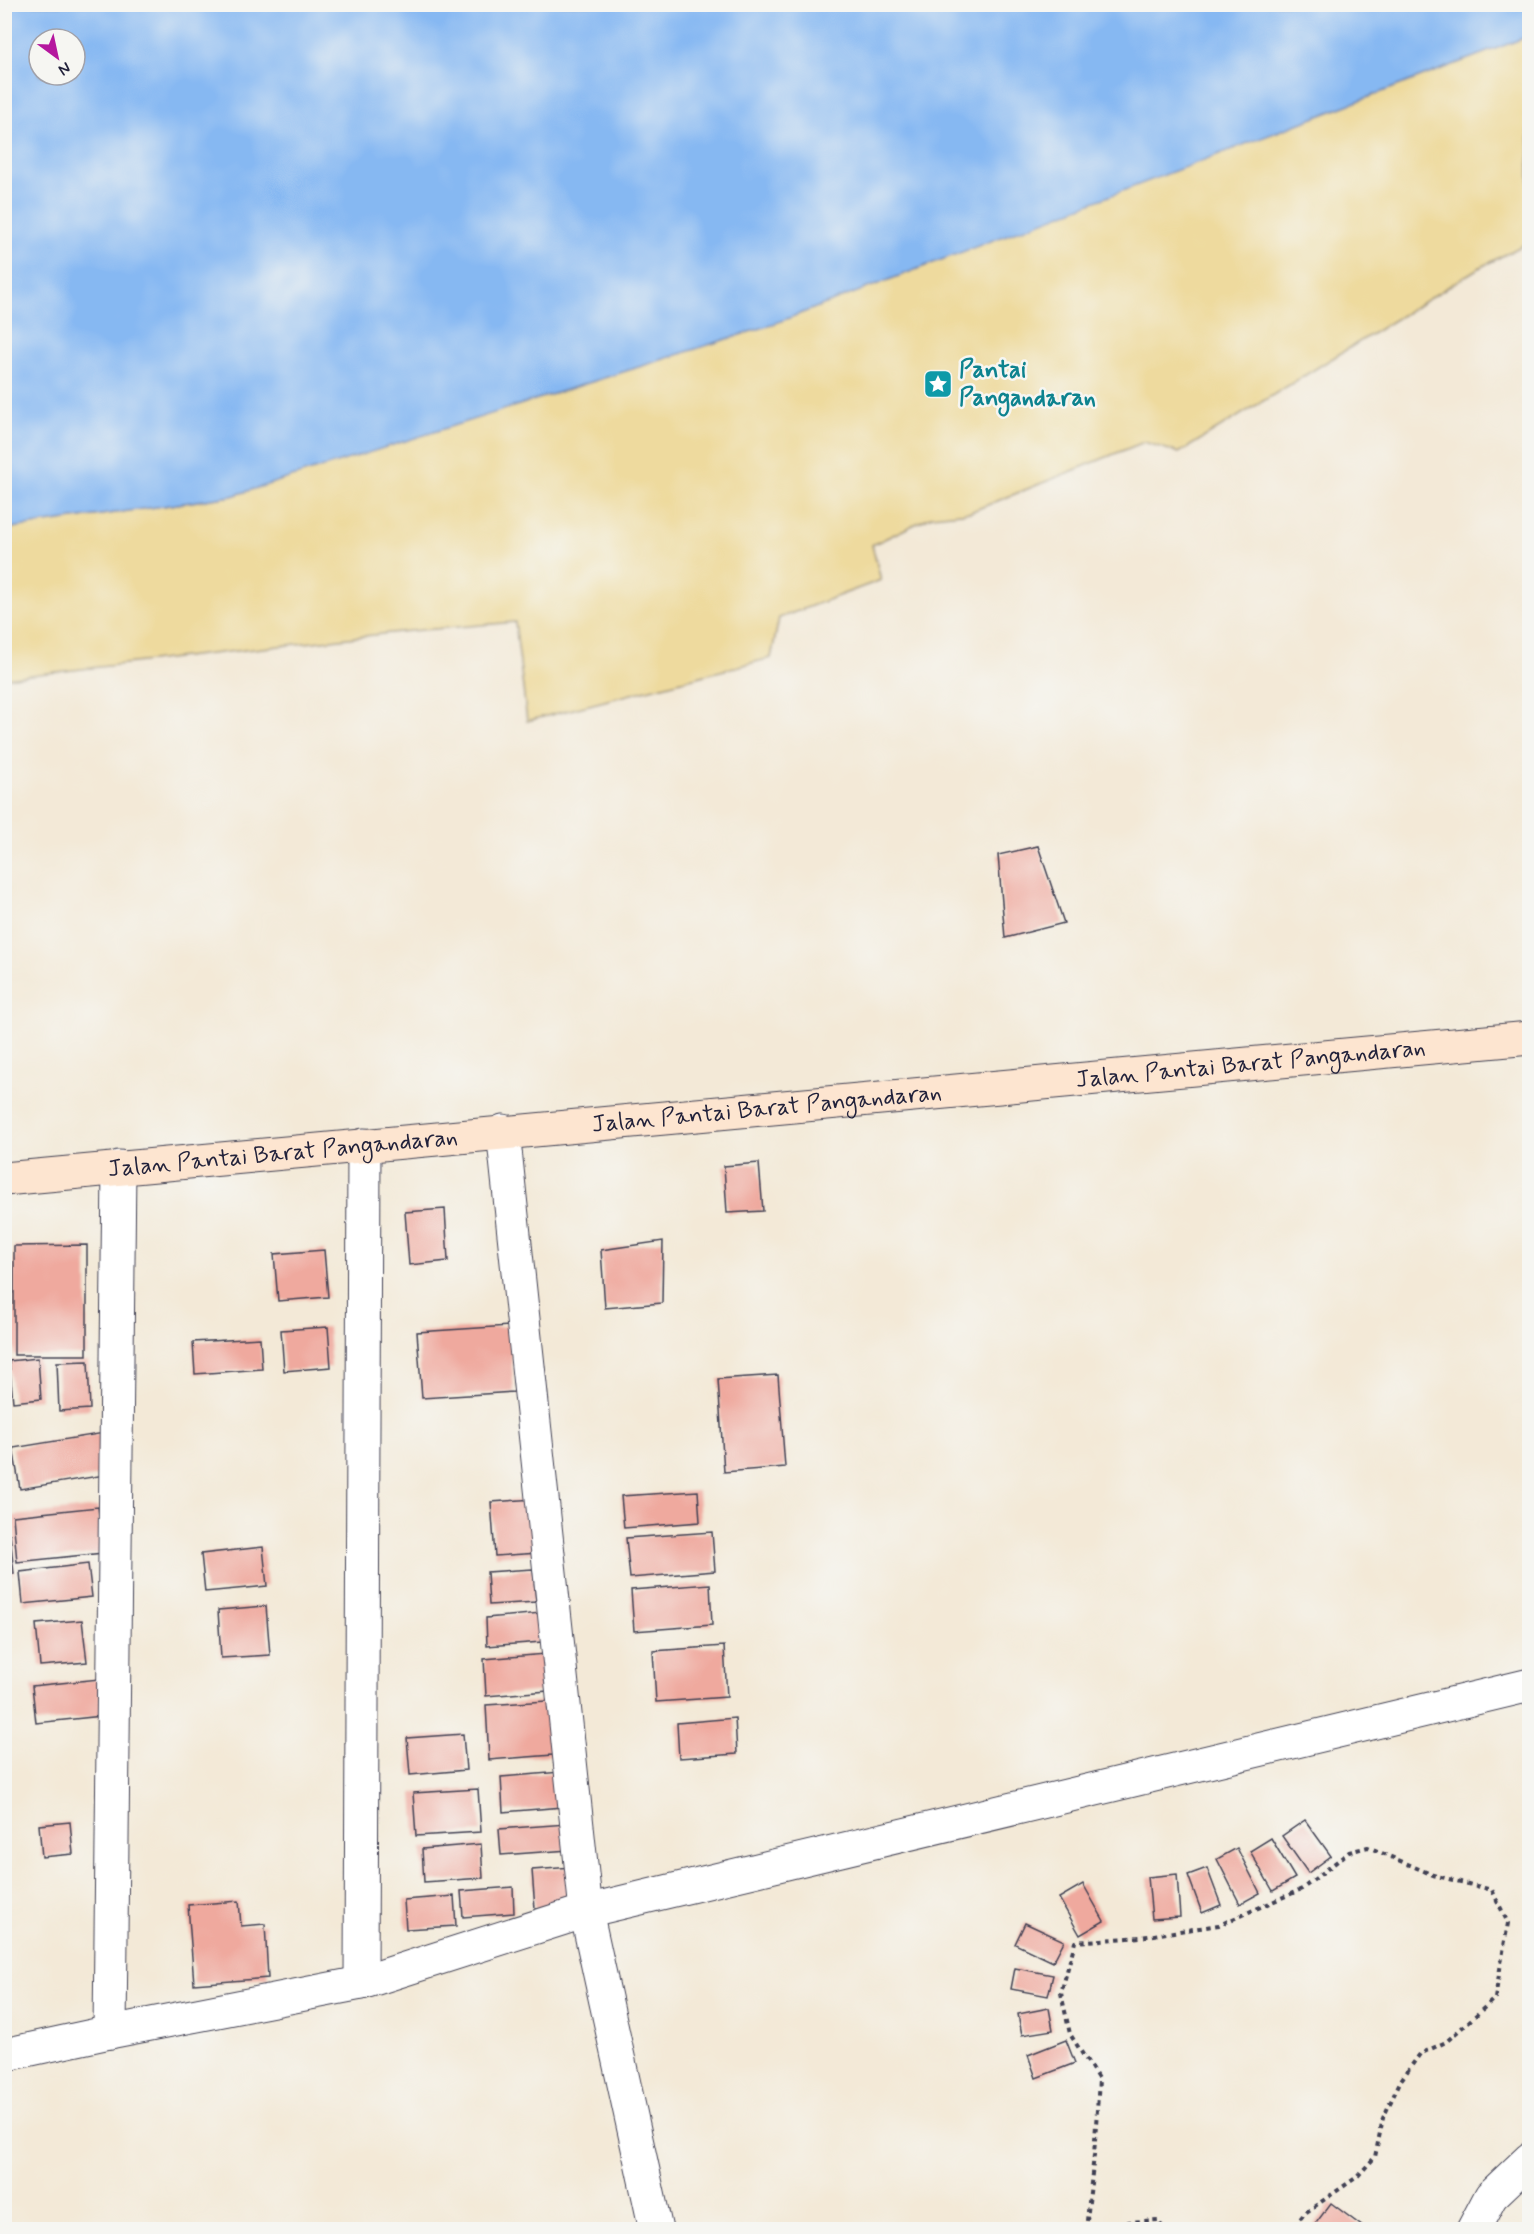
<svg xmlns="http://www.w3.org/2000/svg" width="1534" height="2234" viewBox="0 0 1534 2234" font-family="Mynerve,sans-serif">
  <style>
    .sand { fill: #eeda9e; stroke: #887e6c; stroke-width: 1.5 }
    .water { fill: #86b8f2; stroke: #546d96; stroke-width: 1.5; fill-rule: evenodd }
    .building { fill: #efa99e }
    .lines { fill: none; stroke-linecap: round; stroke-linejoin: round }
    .street-casing { stroke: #414052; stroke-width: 35 }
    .secondary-casing { stroke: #414052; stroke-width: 35 }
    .path { stroke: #414052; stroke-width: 4; stroke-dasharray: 4.5 4.5; stroke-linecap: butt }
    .street { stroke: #fff; stroke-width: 33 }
    .secondary { stroke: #fde5d0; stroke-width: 33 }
    .labels { text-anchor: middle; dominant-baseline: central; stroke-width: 5; stroke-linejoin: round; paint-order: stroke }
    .culture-label { font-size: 24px; font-weight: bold; fill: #0d838f; stroke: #f6f6f2; text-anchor: start }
    .street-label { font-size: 24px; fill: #22223b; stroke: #f6f6f2 }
  </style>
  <rect width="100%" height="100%" fill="#f6f6f2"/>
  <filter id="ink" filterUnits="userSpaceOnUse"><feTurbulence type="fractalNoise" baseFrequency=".0167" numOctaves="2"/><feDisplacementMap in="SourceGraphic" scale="12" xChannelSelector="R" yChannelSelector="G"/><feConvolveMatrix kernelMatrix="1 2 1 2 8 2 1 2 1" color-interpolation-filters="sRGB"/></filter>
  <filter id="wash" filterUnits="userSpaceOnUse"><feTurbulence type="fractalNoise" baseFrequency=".008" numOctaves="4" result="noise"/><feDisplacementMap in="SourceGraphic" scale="24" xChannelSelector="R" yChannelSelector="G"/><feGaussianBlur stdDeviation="1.35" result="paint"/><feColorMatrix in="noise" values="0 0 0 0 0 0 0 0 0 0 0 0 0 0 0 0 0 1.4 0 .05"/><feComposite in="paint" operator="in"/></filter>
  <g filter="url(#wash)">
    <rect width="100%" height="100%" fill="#f3e9d7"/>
    <path class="sand" d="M1529,36V242L1477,269L1179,453L1144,442L970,512L932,516L872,545L881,580L779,618L771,658L527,721L515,622L399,632L5,678L4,529L232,496L1214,155Z"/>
    <path class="water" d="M1529,4V36L768,326L232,496L5,529V5ZM39,39H75V75H39Z"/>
    <g id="blocks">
      <g class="building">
        <path d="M1038,846L1064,923L1005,938L998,855Z"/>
        <path d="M759,1163L763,1211L727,1213L724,1166Z"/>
        <path d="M445,1209L448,1261L409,1265L405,1212Z"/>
        <path d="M663,1241L662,1303L605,1308L601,1250Z"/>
        <path d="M87,1245V1355H14V1246Z"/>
        <path d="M324,1250L328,1297L278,1301L274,1254Z"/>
        <path d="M509,1326L514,1392L422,1398L417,1332Z"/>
        <path d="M328,1327L331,1367L284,1371L281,1330Z"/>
        <path d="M260,1338L262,1369L195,1374L193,1342Z"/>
        <path d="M38,1358L41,1399L13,1402L9,1361Z"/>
        <path d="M88,1361L90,1409L59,1411L57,1362Z"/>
        <path d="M778,1375L785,1467L724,1472L718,1379Z"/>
        <path d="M104,1433L111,1474L20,1489L13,1448Z"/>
        <path d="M698,1491L700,1522L624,1528L621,1496Z"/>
        <path d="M535,1499L539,1553L495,1556L491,1502Z"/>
        <path d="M98,1507L103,1553L17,1562L13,1516Z"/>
        <path d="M712,1532L715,1571L630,1578L626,1538Z"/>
        <path d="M10,1534L14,1574L4,1575V1535Z"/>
        <path d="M263,1547L267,1586L205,1592L201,1554Z"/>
        <path d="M88,1564L92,1597L23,1604L20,1572Z"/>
        <path d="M533,1569L536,1602L489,1605L487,1572Z"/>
        <path d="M710,1584L712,1625L634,1631L631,1590Z"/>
        <path d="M266,1606L270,1655L221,1658L218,1610Z"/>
        <path d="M541,1613L542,1642L487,1646L486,1618Z"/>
        <path d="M82,1620L87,1662L40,1666L36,1624Z"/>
        <path d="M724,1646L727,1697L656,1702L653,1651Z"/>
        <path d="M546,1654L548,1691L486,1696L484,1659Z"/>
        <path d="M99,1679L102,1716L36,1723L32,1686Z"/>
        <path d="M562,1700L566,1754L489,1760L486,1705Z"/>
        <path d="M735,1718L737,1754L679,1758L677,1723Z"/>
        <path d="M463,1734L466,1770L410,1775L407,1738Z"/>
        <path d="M561,1772L563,1807L503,1812L501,1777Z"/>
        <path d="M478,1789L481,1832L416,1836L413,1793Z"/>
        <path d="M1305,1820L1331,1856L1308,1873L1282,1836Z"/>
        <path d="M70,1822L73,1854L42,1857L39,1825Z"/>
        <path d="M567,1824L569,1850L501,1855L499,1829Z"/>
        <path d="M1271,1838L1295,1878L1273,1891L1250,1851Z"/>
        <path d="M481,1844L483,1878L424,1882L422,1849Z"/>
        <path d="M1237,1848L1260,1893L1240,1904L1217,1859Z"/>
        <path d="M572,1867L575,1906L535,1909L532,1870Z"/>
        <path d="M1207,1868L1221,1905L1202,1913L1188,1875Z"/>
        <path d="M1177,1874L1180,1917L1152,1919L1148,1877Z"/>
        <path d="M1083,1884L1104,1921L1080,1935L1059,1898Z"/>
        <path d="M513,1887L514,1913L463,1917L461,1891Z"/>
        <path d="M454,1896L456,1926L406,1929L404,1900Z"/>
        <path d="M239,1901L241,1926L265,1924L268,1978L194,1984L188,1905Z"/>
        <path d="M1025,1923L1064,1941L1053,1962L1015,1944Z"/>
        <path d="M1015,1968L1053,1975L1048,1996L1011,1989Z"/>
        <path d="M1049,2008L1053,2030L1022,2035L1018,2014Z"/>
        <path d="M1066,2040L1075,2063L1036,2078L1028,2055Z"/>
        <path d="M1331,2203L1367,2230H1317L1313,2227Z"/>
      </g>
    </g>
  </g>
  <g filter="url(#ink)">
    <use href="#blocks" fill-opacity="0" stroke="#414052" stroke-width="1.5"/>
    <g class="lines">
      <g class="street-casing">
        <g id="street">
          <path d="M503,1131L586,1911L656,2230"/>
          <path d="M361,1983L364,1145"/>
          <path d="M110,2032L119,1167"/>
          <path d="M4,2055L110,2032L361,1983L586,1911L1530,1685"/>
          <path d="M1473,2230L1491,2196L1530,2159"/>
        </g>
      </g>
      <g class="secondary-casing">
        <g id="secondary">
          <path id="s1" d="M4,1179L1530,1038"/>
        </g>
      </g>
      <g class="path">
        <path d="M1086,2230L1094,2155L1099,2080L1070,2034L1061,1993L1075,1942L1141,1937L1219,1925L1302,1889L1349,1852L1368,1847L1433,1875L1492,1890L1508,1923L1495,1998L1446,2042L1420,2054L1401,2080L1383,2118L1375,2157L1357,2177L1305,2213L1291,2230"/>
        <path d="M1121,2230L1128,2222L1158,2220L1164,2230"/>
      </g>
      <use href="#street" class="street"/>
      <use href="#secondary" class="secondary"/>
    </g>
  </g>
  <defs>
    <g id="sight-square" transform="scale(1.5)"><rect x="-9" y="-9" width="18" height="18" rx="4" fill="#0f9aa8" stroke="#f6f6f2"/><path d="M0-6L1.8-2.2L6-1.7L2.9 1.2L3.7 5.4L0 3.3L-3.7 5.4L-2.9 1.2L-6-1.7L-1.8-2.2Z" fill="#fff"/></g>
  </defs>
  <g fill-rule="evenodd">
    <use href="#sight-square" x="938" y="384"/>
  </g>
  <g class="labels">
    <g class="culture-label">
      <text x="959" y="370">Pantai<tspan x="959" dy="28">Pangandaran</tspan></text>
    </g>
    <g class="street-label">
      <text stroke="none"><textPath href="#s1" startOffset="1252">Jalan Pantai Barat Pangandaran</textPath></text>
      <text stroke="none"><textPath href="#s1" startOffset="766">Jalan Pantai Barat Pangandaran</textPath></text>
      <text stroke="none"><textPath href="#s1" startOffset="280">Jalan Pantai Barat Pangandaran</textPath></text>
    </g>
  </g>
  <rect width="1534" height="2234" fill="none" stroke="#f6f6f2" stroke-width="24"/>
  <g transform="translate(57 57) rotate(147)"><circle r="28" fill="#f6f6f2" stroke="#a1a1a9" stroke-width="1.5"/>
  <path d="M0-4.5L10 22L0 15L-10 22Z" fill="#b5179e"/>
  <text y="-9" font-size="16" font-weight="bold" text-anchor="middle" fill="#22223b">N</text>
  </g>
</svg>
